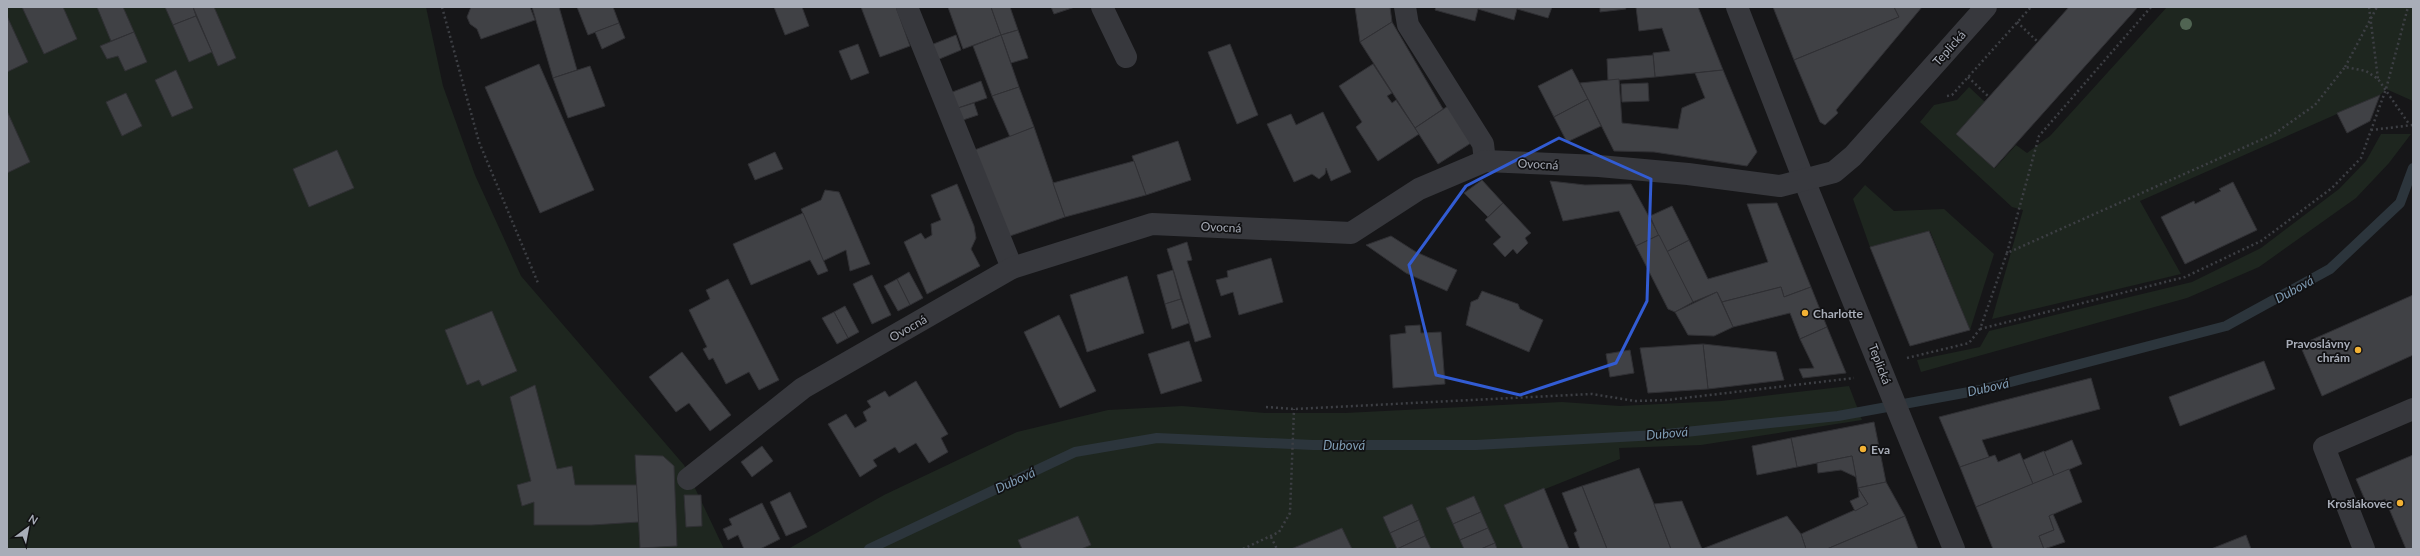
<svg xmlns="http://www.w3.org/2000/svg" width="2420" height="556" viewBox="0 0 2420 556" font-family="Lato,sans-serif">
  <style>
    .green { fill: #1e261f }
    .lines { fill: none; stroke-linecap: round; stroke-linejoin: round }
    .stream { stroke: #2c353c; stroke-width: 10 }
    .building { fill: #404145; stroke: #303034 }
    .path { stroke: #3d3f44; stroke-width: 2.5; stroke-dasharray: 2 3; stroke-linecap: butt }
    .minor { stroke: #37383d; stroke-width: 22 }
    .tree { fill: #506452 }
    .marked { fill: none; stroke: #325cd3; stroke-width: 3; stroke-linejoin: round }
    .poi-dot { fill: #f2b134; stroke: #111113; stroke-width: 1.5 }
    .labels { text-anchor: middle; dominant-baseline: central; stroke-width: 3.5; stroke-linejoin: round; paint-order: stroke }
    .street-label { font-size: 12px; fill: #a8adb8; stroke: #111113 }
    .poi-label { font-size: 12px; font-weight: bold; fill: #a8adb8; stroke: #111113; text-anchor: start }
    .water-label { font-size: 13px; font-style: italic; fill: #7f9bb3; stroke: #111113 }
  </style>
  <rect width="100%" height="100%" fill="#161618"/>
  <g class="green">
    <path d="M7,7H426L443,86L475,175L521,276L684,465L724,549H7Z"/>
    <path d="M2167,7H2413V101L2386,89L2380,95L2140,201L2181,274L1992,319L2023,210L2012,207L1920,122L1934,105L1957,100L1969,87L1985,102L1957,134L1995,168L2016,145L2027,153L2050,136Z"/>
    <path d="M2381,134H2411L2389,163L2356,198L2259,267L2187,298L1921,372L1917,360L1980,347L1989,331L2192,282L2261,248L2339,189L2366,161Z"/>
    <path d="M1865,185L1894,211L1944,209L1994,254L1970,330L1930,231L1870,247L1853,199Z"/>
    <path d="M1849,386L1862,420L1701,445L1619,448L1620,459L1505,505L1523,549H788L884,495L1017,432L1108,410L1182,406L1265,413H1345L1562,402L1620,406L1721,401Z"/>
  </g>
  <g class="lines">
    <path class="stream" d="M869,549L1075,452L1157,438L1313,445H1476L1657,435L1838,416L1980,390L2226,326L2330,269L2400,203L2413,168"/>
  </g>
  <g class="building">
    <path d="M22,7H63L77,39L44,54Z"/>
    <path d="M97,7H123L134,32L111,41Z"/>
    <path d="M165,7H193L196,16L173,25Z"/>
    <path d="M193,7H214L236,58L218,66Z"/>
    <path d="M471,7H530L535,20L481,39L477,29L470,24L467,17Z"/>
    <path d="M532,7H559L577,70L553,78Z"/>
    <path d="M577,7H613L619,23L588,35Z"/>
    <path d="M774,7H802L809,26L785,35Z"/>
    <path d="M861,7H896L910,46L880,57Z"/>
    <path d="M948,7H991L1001,35L963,49Z"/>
    <path d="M991,7H1010L1018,30L1001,35Z"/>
    <path d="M1051,7H1075L1054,14Z"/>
    <path d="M1355,7H1390L1392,22L1360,42Z"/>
    <path d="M1436,7H1552L1548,18L1517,9L1514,20L1478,9L1475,21L1435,10Z"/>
    <path d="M1600,7H1625L1626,9L1600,12Z"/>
    <path d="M1636,7H1698L1723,70L1655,77L1653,53L1670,51L1662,28L1639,31Z"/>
    <path d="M1773,7H1894L1899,17L1794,60Z"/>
    <path d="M1894,7H1922L1836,110L1838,113L1825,125L1820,122L1794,60L1899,17Z"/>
    <path d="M2069,7H2138L1994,168L1956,134Z"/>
    <path d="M7,16L28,62L7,72Z"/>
    <path d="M196,16L212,52L189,62L173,25Z"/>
    <path d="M1392,22L1443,109L1415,128L1360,42Z"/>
    <path d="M619,23L625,38L602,49L595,32Z"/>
    <path d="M1018,30L1028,58L1011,63L1001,35Z"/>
    <path d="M134,32L147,62L125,71L118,56L107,59L100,46Z"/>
    <path d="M956,35L961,50L937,60L931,45Z"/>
    <path d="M1001,35L1019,87L992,96L973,46Z"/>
    <path d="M858,44L869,73L851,80L839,51Z"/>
    <path d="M1230,44L1258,115L1237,124L1208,52Z"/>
    <path d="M1653,55L1655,77L1608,81L1607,59Z"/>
    <path d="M539,64L594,190L540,213L485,87Z"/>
    <path d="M1373,64L1392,93L1387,96L1392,103L1396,100L1419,134L1378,161L1356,127L1362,122L1339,86Z"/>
    <path d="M590,66L605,106L568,118L553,78Z"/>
    <path d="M1572,69L1588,99L1554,117L1538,86Z"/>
    <path d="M176,70L193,108L172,117L155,80Z"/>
    <path d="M1723,70L1757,152L1747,166L1654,152L1614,151L1580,83L1619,79L1622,123L1678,129L1682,108L1705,98L1695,73Z"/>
    <path d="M981,81L987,98L955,109L950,93Z"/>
    <path d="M1648,83L1649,101L1622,102L1621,84Z"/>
    <path d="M1019,87L1034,127L1010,137L992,96Z"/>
    <path d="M126,93L142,126L122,136L106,102Z"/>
    <path d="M2380,95L2370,121L2347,133L2337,113Z"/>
    <path d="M1588,99L1601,126L1567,142L1554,117Z"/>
    <path d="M974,103L978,115L960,121L955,109Z"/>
    <path d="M1448,106L1471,143L1438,164L1415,128Z"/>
    <path d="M7,111L30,162L7,173Z"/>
    <path d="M1323,112L1351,172L1331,181L1326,168L1325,174L1319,179L1312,174L1294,182L1267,124L1291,114L1296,125Z"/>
    <path d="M1034,127L1065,217L1007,237L972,151Z"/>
    <path d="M1178,141L1191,180L1146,195L1132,156Z"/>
    <path d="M337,150L354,188L309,207L293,169Z"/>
    <path d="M775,152L783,169L755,180L748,164Z"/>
    <path d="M1134,161L1146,195L1065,217L1053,183Z"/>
    <path d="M1482,180L1503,203L1488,217L1464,193Z"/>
    <path d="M1550,181L1585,185L1631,184L1659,235L1636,246L1619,211L1563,221Z"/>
    <path d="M2233,182L2257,230L2185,264L2161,217L2194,201L2195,204L2221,191L2219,189Z"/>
    <path d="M957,184L974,226L976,238L971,249L980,266L927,294L904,242L921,233L925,239L932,235L931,224L941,220L931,195Z"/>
    <path d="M825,190L839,192L870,264L850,271L846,250L823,261L801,209L821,200Z"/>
    <path d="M1503,203L1531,233L1525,238L1528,243L1517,254L1513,249L1505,257L1493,244L1501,237L1485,220Z"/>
    <path d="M1777,203L1811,287L1784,297L1781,287L1722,302L1717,292L1693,302L1666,252L1689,240L1708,279L1768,262L1747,204Z"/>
    <path d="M1672,206L1689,240L1666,252L1650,216Z"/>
    <path d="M803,213L828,271L818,275L810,260L751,285L733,244Z"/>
    <path d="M1929,231L1970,330L1910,346L1870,247Z"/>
    <path d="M1659,235L1693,302L1675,312L1668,309L1636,246Z"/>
    <path d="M1391,236L1416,252L1457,270L1447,291L1406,273L1366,245Z"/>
    <path d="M1187,242L1192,260L1187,261L1211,337L1195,342L1167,249Z"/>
    <path d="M1271,258L1283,302L1239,315L1233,292L1221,296L1216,280L1228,277L1227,271Z"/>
    <path d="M1173,270L1181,299L1165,304L1157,275Z"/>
    <path d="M909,272L923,298L910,305L897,279Z"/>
    <path d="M872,275L891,315L872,324L853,284Z"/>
    <path d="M1127,276L1144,333L1087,352L1070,295Z"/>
    <path d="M728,279L779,380L759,390L749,372L726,384L713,358L709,360L703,349L707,347L689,310L710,299L706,290Z"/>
    <path d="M897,279L910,305L898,311L884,286Z"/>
    <path d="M1781,287L1784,297L1811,287L1827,327L1800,339L1790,313L1733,327L1722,302Z"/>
    <path d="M1482,291L1518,304L1520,309L1543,320L1529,352L1466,325L1471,302L1478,299Z"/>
    <path d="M1717,292L1733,327L1714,336L1688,335L1675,312Z"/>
    <path d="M2413,295V355L2322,396L2300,345Z"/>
    <path d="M1181,299L1189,323L1172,329L1165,304Z"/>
    <path d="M845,306L859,332L848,338L834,312Z"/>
    <path d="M492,311L517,371L482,386L479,380L467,385L445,330Z"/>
    <path d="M834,312L848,338L837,344L822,318Z"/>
    <path d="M1059,315L1096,391L1060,408L1024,332Z"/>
    <path d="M1420,325L1421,333L1441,332L1445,384L1393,388L1390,335L1406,333L1405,326Z"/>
    <path d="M1827,327L1846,373L1803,378L1799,369L1814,368L1800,339Z"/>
    <path d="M1189,341L1202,381L1161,394L1148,354Z"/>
    <path d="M1703,344L1776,352L1784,380L1708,389Z"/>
    <path d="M1703,344L1708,389L1648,393L1640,348Z"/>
    <path d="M1630,350L1634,373L1610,377L1606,354Z"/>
    <path d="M682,352L731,415L710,431L689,403L676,412L649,377Z"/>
    <path d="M2264,361L2275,389L2180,426L2169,397Z"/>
    <path d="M2091,378L2100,409L1982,440L1989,457L1960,467L1939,417Z"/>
    <path d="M916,381L948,434L941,438L948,452L929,463L916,443L899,453L895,447L873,460L877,466L860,477L828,424L846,414L855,428L867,421L863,412L871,407L867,401L885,391L889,397Z"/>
    <path d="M535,385L557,469L572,466L575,485H637L639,522L592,525H534V502L522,506L517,485L531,481L510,397Z"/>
    <path d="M1874,422L1886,482L1858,488L1852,456L1797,467L1791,438Z"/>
    <path d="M1791,438L1797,467L1757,475L1752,446Z"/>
    <path d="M2072,440L2082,464L2054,476L2044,452Z"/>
    <path d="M762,446L773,461L752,477L741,462Z"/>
    <path d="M2044,451L2054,476L2033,484L2023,460Z"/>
    <path d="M2020,453L2033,484L1976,507L1960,467L1995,455L1998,462Z"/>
    <path d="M635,455L663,456L674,466L677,546L640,548Z"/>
    <path d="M2413,455V549H2406L2385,499L2368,507L2356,479Z"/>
    <path d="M1852,456L1856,477L1841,470L1818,473L1817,463Z"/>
    <path d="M1639,468L1654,504L1671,549H1607L1582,486Z"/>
    <path d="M2069,469L2082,502L2049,516L2054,530L2039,536L2044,549H1993L1976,507Z"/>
    <path d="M1886,482L1905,516L1827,549H1806L1801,534L1868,504L1858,488Z"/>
    <path d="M1582,486L1607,549H1580L1574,533L1577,531L1562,493Z"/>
    <path d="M1544,488L1569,549H1523L1504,505Z"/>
    <path d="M1858,488L1868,504L1855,511L1850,501L1859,497Z"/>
    <path d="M790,492L807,527L786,536L770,502Z"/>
    <path d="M684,495H701L702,526L686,527Z"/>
    <path d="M1474,496L1481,512L1453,524L1446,508Z"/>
    <path d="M1682,501L1702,549L1787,516L1801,534L1806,549H1671L1654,504Z"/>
    <path d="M762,503L780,539L760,549H744L738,535L728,540L723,529L732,525L729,519Z"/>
    <path d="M1412,504L1419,520L1390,533L1383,517Z"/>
    <path d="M1481,512L1488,528L1460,540L1453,524Z"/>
    <path d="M2053,514L2065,542L2044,549L2039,536L2054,530L2049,516Z"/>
    <path d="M1078,516L1091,545L1081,549H1022L1018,540Z"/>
    <path d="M1905,516L1918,549H1827Z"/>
    <path d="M1419,520L1425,536L1397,549L1390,533Z"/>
    <path d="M1342,528L1352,549H1291Z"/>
    <path d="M1488,528L1495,543L1481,549H1464L1460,540Z"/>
    <path d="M2246,535L2251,549H2211Z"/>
    <path d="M1425,536L1431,549H1397Z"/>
    <path d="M1495,543L1497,549H1481Z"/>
  </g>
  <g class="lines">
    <g class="path">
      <path d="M442,7L479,142L538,283"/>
      <path d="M2369,7L2378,79"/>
      <path d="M2017,22L2038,42"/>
      <path d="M2345,67L2377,7"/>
      <path d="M1968,77L1989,97"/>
      <path d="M1947,96L1952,95L2031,7"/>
      <path d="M2371,130L2413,125"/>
      <path d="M2007,253L2039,136L2151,7"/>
      <path d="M1980,329L2185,277L2261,241L2332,188L2361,158L2386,89L2408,7"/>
      <path d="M1907,358L1969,343L1980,329L2007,253L2274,134L2315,105L2345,67L2366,71L2378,79L2409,124"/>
      <path d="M1266,407L1294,409L1592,394L1635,401L1667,400L1854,378"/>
      <path d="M1271,537L1277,549"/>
      <path d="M1243,549L1279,532L1290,513L1294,409"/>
    </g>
    <g class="minor">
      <path d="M907,7L1012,268"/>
      <path d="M1102,7L1126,57"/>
      <path d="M1405,7L1408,25L1483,144L1485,161"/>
      <path d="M1737,7L1804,180L1954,549"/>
      <path d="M688,479L803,388L1012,268L1152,224L1351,233L1419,189L1485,161L1599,166L1688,174L1780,186L1834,172L1853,156L1986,7"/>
      <path d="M2364,549L2324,447L2413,409"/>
    </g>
  </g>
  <circle class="tree" cx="2186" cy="24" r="6"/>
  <path class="marked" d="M1559,138L1651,179L1647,301L1616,363L1520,395L1436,375L1409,265L1466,186Z"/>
  <g class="poi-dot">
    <circle cx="1805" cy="313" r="4"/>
    <circle cx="2358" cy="350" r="4"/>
    <circle cx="1863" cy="449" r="4"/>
    <circle cx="2400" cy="503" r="4"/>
  </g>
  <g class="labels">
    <g class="street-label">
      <text transform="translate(1949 48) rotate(-48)">Teplická</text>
      <text transform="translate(1538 164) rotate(3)">Ovocná</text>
      <text transform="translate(1221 227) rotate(3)">Ovocná</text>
      <text transform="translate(908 328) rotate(-30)">Ovocná</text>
      <text transform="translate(1880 364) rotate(69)">Teplická</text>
    </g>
    <g class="poi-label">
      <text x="1813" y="313">Charlotte</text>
      <text x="2350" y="343" text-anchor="end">Pravoslávny<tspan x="2350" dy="14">chrám</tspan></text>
      <text x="1871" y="449">Eva</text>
      <text x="2392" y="503" text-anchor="end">Krošlákovec</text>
    </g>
    <g class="water-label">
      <text transform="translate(2294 289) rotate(-29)">Dubová</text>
      <text transform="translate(1988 387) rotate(-13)">Dubová</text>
      <text transform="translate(1667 433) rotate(-5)">Dubová</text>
      <text x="1344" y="445">Dubová</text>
      <text transform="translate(1015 480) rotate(-25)">Dubová</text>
    </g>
  </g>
  <rect width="2420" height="556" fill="none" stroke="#a8adb8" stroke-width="16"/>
  <g transform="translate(28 528) rotate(32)" stroke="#111113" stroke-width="3" paint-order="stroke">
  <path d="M0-3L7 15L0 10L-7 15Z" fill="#a8adb8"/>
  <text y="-6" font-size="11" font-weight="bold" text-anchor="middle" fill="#a8adb8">N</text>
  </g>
</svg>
